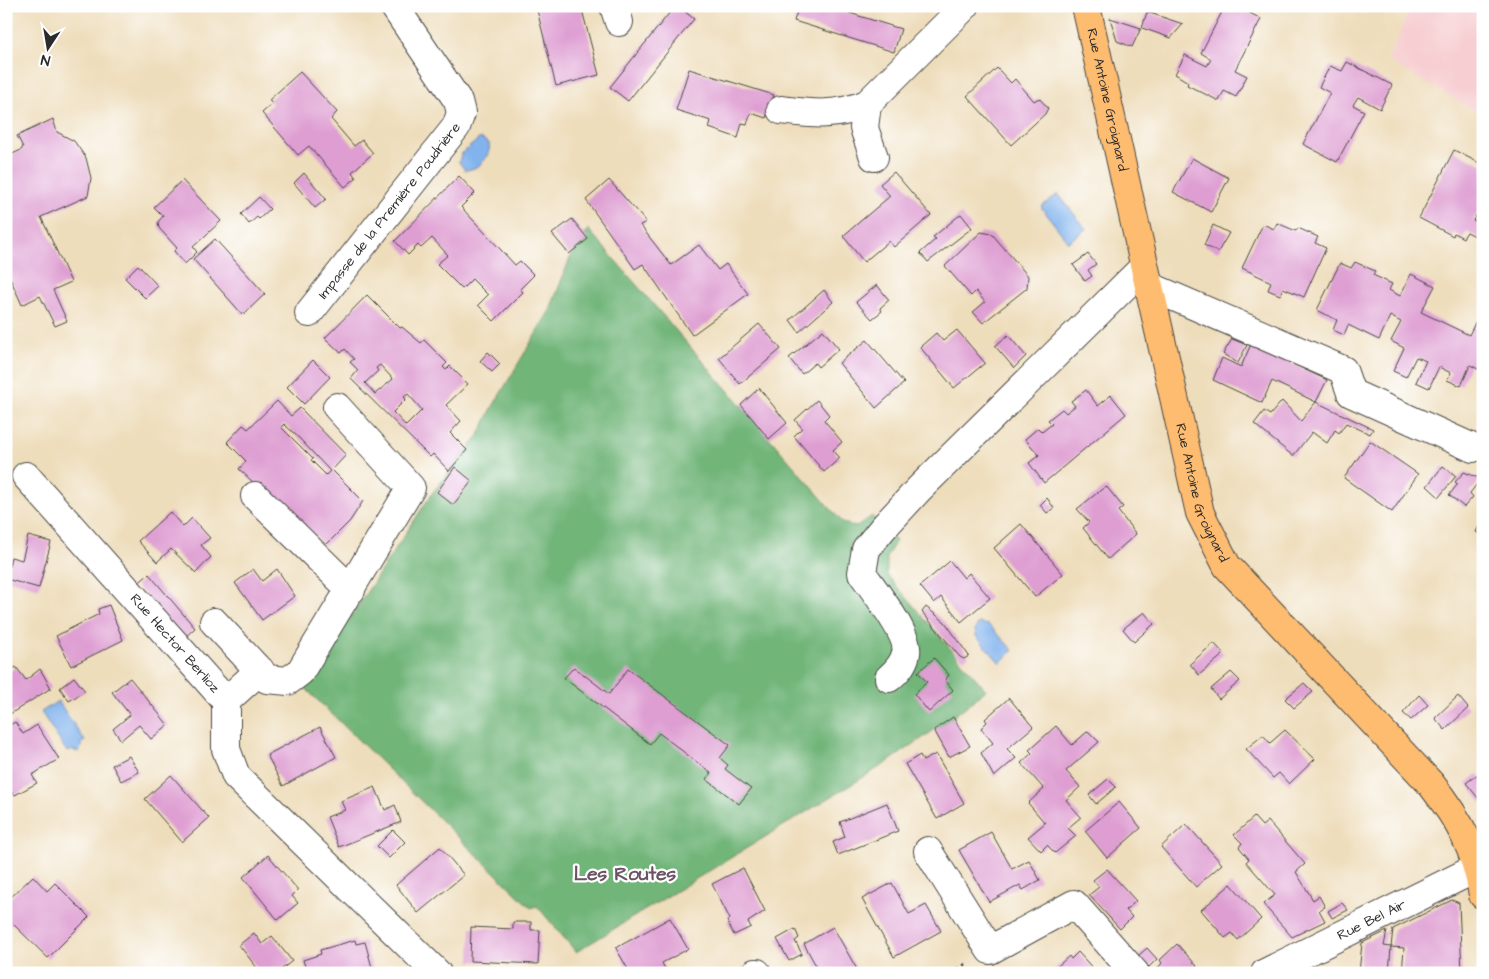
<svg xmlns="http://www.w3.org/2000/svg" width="1489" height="979" viewBox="0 0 1489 979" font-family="'Architects Daughter',sans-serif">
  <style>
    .built { fill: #f7cfd2 }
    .forest { fill: #71b579; stroke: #4e7052 }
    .water { fill: #82b3ed; stroke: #566f8c }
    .building { fill: #de9ed2; fill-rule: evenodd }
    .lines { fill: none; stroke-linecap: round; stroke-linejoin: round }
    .minor-casing { stroke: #484641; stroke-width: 30 }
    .major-casing { stroke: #484641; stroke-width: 30 }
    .path { stroke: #484641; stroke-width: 3; stroke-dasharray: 4 4; stroke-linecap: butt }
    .minor { stroke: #fff; stroke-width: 28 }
    .major { stroke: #febc70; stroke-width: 28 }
    .labels { text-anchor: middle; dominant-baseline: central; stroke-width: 4.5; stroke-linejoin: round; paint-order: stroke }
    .street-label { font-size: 14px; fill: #2b2b2b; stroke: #fff }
    .district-label { font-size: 19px; font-weight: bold; fill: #6a5365; stroke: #fff }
  </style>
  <rect width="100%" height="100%" fill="#fff"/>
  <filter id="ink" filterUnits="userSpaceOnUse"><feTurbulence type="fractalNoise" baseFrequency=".02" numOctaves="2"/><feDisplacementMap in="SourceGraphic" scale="10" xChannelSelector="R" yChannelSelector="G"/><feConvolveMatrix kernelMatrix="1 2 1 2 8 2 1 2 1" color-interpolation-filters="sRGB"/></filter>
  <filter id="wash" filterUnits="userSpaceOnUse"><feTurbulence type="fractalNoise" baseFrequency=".0096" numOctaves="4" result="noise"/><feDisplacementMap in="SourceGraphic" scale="20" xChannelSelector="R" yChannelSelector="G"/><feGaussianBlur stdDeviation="1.12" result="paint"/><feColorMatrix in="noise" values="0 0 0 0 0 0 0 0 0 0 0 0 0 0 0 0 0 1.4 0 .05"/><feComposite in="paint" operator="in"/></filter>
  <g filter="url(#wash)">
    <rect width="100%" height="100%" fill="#edb"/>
    <path class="built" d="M1411,6H1483V115L1388,61Z"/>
    <path class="forest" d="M588,229L843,523L857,527L872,516L896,541L887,556V575L986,690L953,717L885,764L576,952L537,906L531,908L304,687L433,492L478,437L492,408L550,310L570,258L576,249L588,239L585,235Z"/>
    <g class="water">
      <path d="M480,138L489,143C492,156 479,170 465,170L459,162L461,154Z"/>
      <path d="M1058,194L1086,229L1068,242L1041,207Z"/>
      <path d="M978,623L989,625L1013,650L1000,663L976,636L975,630Z"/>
      <path d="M58,701L85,741L80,744L82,746L78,752L72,750L67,752L41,712Z"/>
    </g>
    <g id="blocks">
      <g class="building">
        <path d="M536,6H581L599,75L556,86Z"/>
        <path d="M675,6H678L694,19L628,101L610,87Z"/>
        <path d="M799,6H827L901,29L894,52L794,21Z"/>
        <path d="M1225,6H1237L1261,19L1235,70L1247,76L1236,97L1224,91L1219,101L1187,85L1188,82L1175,74L1185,55L1207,66L1211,59L1201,53Z"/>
        <path d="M1147,12L1183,24L1171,38L1142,28Z"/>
        <path d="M1110,18L1141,28L1132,47L1117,41Z"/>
        <path d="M1347,62L1392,85L1380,109L1358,97L1353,105L1364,111L1337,162L1303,144L1330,93L1319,87L1330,66L1342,71Z"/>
        <path d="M997,68L1011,83L1015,79L1034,101L1039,98L1048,108L1045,114L1011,145L967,96Z"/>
        <path d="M689,69L774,95L766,118L751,113L747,124L742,123L738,138L709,128L711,121L676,110Z"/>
        <path d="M300,72L337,112L331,119L354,146L362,140L373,153L352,172L356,178L345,187L309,146L298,155L262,113L272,104L269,100Z"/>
        <path d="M53,119L57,132L74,141L86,158L91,178L88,196L41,217L71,282L53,290L67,321L55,326L40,296L22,305L6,269V157L21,150L23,147L17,136Z"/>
        <path d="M1454,150L1483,165V206L1473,220L1483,225V240L1467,232L1463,238L1454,233L1453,236L1419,218Z"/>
        <path d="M1192,158L1229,178L1211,212L1173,192Z"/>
        <path d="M894,172L931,215L894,247L889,241L864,262L843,236L890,196L880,184Z"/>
        <path d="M304,173L326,199L315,208L294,183Z"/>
        <path d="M459,176L475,193L461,207L515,265L520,261L534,275L520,289L523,292L494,321L478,305L488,295L472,279L462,289L437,264L448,255L432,238L421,248L418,245L408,255L395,241Z"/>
        <path d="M182,180L221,221L193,247L197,252L185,264L174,251L177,248L159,228L158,222L163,216L154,207Z"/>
        <path d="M609,180L646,222L640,225L671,265L699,245L718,270L726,264L748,294L692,335L643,264L635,269L586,200Z"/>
        <path d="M259,197L270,209L259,219L257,217L249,224L241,214Z"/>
        <path d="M961,214L972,228L928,262L920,253L936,239L933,237Z"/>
        <path d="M572,219L588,239L569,254L552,234Z"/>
        <path d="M1277,223L1296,231L1298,228L1318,237L1315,243L1326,248L1304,297L1283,288L1280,295L1268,290L1271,282L1242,268L1263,224L1274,229Z"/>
        <path d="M1213,225L1229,233L1218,252L1204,245Z"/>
        <path d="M981,232L992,234L1028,276L1027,288L983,323L973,312L985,302L976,291L971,296L945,266Z"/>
        <path d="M215,239L265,294L243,315L193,259Z"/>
        <path d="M1088,254L1096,264L1088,270L1092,276L1085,281L1073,265Z"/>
        <path d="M1355,262L1375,271L1373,275L1392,284L1389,290L1400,296L1411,274L1435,286L1421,312L1469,335L1476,321L1483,324V364L1480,370L1470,365L1461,386L1447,380L1451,373L1439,367L1429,388L1416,382L1426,361L1416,357L1406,377L1393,371L1404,348L1391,341L1401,322L1390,316L1379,340L1348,325L1344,335L1333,330L1337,320L1317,310L1340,263L1351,268Z"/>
        <path d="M138,265L158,286L145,298L125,278Z"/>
        <path d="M877,285L889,300L880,308L882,311L872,319L856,302Z"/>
        <path d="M824,290L833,302L799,332L790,320Z"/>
        <path d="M367,295L400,328L402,327L421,343L424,340L447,363L443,367L446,370L450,366L468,384L446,405L461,421L450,433L467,450L449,471L433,454L430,457L351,379L358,370L350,362L354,359L345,349L341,353L325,338ZM380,365L393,379L375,394L365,383L378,371L376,368ZM408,394L422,410L406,426L393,412L406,399L404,397Z"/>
        <path d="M759,324L781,349L740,384L719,358Z"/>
        <path d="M823,330L839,349L818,367L815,363L802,374L789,358Z"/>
        <path d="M957,330L985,363L954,388L920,347L936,333L943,341Z"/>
        <path d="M1008,335L1026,356L1014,368L995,346Z"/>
        <path d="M1232,339L1247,345L1238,363L1223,354Z"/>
        <path d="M867,340L904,383L876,408L839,363Z"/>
        <path d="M1251,344L1327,380L1316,402L1272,381L1262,403L1213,380L1222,358L1241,367Z"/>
        <path d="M488,352L500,364L492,372L480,361Z"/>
        <path d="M313,360L330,377L304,404L287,387Z"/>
        <path d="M759,388L787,423L769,439L741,405Z"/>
        <path d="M1086,390L1098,406L1111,395L1126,414L1044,483L1029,463L1039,455L1025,439L1038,428L1042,432L1052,424L1048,420L1062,409L1066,413L1075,406L1071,401Z"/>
        <path d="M817,400L829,415L824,420L842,442L833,450L840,458L824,472L794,436L802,428L795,420Z"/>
        <path d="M277,401L291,416L300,408L346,455L332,470L363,501L350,521L325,546L306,526L303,529L239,469L246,461L227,442L243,425L248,429ZM284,424L300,439L330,471L326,475L311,460L313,459L281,427Z"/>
        <path d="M1282,401L1301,421L1316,402L1373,429L1370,434L1346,423L1339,433L1335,430L1327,443L1312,432L1293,456L1254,424L1264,411L1270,415Z"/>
        <path d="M1370,441L1418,474L1392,512L1344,478Z"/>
        <path d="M1443,466L1456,476L1439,497L1427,486Z"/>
        <path d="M455,467L472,481L453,505L437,492Z"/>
        <path d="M1464,472L1481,479L1470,493L1473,497L1464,507L1449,495L1458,484L1455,482Z"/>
        <path d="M1106,486L1123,507L1118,511L1136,534L1108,559L1083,528L1089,522L1077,509Z"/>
        <path d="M1047,498L1054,508L1047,513L1040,505Z"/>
        <path d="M170,512L183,527L192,518L210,538L201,545L211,557L196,573L171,549L157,562L138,541Z"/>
        <path d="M1483,518V535L1476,532Z"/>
        <path d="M1021,524L1063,574L1035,597L994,548Z"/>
        <path d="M28,536L51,542L39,588L6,579L11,557L22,560Z"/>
        <path d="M950,561L964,578L969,573L990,598L961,622L941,597L934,603L920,586Z"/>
        <path d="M253,569L262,581L277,569L295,596L262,620L235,583Z"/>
        <path d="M149,574L195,628L183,639L136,585Z"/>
        <path d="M109,605L123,640L71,666L56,636L99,614L98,609Z"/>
        <path d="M926,607L945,622L969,656L964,659L960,657L922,612Z"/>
        <path d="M1144,612L1154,624L1134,642L1123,629Z"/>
        <path d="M1214,643L1224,654L1199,675L1190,664Z"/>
        <path d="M934,658L949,675L945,680L953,690L929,712L914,694L927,682L918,672Z"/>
        <path d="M16,667L26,680L40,669L51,688L10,714L6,708V674Z"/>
        <path d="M574,667L609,694L628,669L730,745L720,758L728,765L725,769L751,789L739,804L706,779L711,773L659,733L650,744L564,678Z"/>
        <path d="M1231,672L1240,681L1219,699L1211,689Z"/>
        <path d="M74,677L85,691L69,701L60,688Z"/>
        <path d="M130,678L168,725L151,739L139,725L121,740L113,729L130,715L112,692Z"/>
        <path d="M1304,683L1313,692L1294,708L1285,699Z"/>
        <path d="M1419,695L1428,705L1411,720L1403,713Z"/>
        <path d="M1458,696L1468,708L1445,730L1435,718Z"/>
        <path d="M1009,698L1033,727L1007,749L1016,758L994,777L981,753L993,743L981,728L987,722L985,719Z"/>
        <path d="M953,717L970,746L949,757L934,730Z"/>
        <path d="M15,722L23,734L37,725L59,759L32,775L37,783L15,795L13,793L6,797V727Z"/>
        <path d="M1056,726L1072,745L1088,731L1099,742L1066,771L1080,787L1066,800L1081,817L1068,828L1076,836L1055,853L1047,845L1041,851L1028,837L1045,823L1028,803L1044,789L1021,763L1032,753L1029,750Z"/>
        <path d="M320,727L336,757L283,786L267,755Z"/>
        <path d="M1285,730L1315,759L1289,784L1279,773L1273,778L1246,749L1263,735L1270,743Z"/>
        <path d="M936,754L964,803L937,819L905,764L920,755L923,761Z"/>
        <path d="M129,756L139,772L121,781L112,765Z"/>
        <path d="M1478,774L1483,780V804L1466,783Z"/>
        <path d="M171,775L209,818L182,842L145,799Z"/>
        <path d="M1108,779L1116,787L1096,804L1089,795Z"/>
        <path d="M375,787L385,810L395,805L401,822L339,847L327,817L345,810L341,801Z"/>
        <path d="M1119,802L1141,828L1107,858L1085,831Z"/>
        <path d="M887,803L898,831L838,855L833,842L845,837L840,822Z"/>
        <path d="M1254,817L1262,826L1268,821L1305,864L1296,872L1313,900L1319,896L1325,907L1319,910L1325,921L1292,937L1263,904L1275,895L1246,862L1249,859L1239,847L1242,843L1234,835Z"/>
        <path d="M1186,824L1222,864L1196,887L1161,847Z"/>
        <path d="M393,830L405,842L389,858L377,846Z"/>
        <path d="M991,832L1012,869L1029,860L1040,880L1023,890L1020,885L989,902L959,850Z"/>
        <path d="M440,847L464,875L418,913L396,885Z"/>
        <path d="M268,855L298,890L292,896L298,903L278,920L243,877Z"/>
        <path d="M743,868L765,911L748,922L751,927L734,935L727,921L730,919L712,884Z"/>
        <path d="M1107,869L1136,901L1126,910L1132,917L1120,929L1089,895L1099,887L1093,880Z"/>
        <path d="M33,876L47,891L55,883L89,917L48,958L12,923L6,929V902Z"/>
        <path d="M892,883L909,914L926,905L941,931L894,957L862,899Z"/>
        <path d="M1231,884L1261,919L1238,940L1232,933L1225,938L1201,910Z"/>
        <path d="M1452,900L1459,903L1462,973H1402L1404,948L1391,947L1393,929Z"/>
        <path d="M1342,903L1348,910L1332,918L1328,911Z"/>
        <path d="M670,918L688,949L662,963L667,973H630L616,948Z"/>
        <path d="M513,922H531V930H540L538,964L470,961L471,927L513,929Z"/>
        <path d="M833,927L859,973H820L804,944Z"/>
        <path d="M795,929L799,938L795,941L802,954L789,961L777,939Z"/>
        <path d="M1387,931L1384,946L1391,947L1389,973H1359L1362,943Z"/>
        <path d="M254,933L262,944L272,936L292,961L277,973H261L239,945Z"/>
        <path d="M355,940L356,944L365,942L373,971L307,973L303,960L321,954L320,950Z"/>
        <path d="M1177,944L1197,966L1189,973H1154L1162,963L1160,960Z"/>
        <path d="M1147,948L1157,959L1149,967L1138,956Z"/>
        <path d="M1078,952L1097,973H1050L1069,956L1071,959Z"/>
      </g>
    </g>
  </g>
  <g filter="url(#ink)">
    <use href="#blocks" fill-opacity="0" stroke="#484641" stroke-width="1"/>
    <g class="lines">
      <g class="minor-casing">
        <g id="minor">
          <path d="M614,6L619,22"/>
          <path d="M781,110C814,114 835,117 867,104"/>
          <path d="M874,157L864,128L867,104L965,6"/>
          <path d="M1149,286L1343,370L1351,393L1473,448"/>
          <path id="s1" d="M309,313L456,127L461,113L458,101L394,6"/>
          <path id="s2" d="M26,476L226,701V749L236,776L437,973"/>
          <path d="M255,496L351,590"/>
          <path d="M214,622L267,679L288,681L300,672L411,488L337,407"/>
          <path d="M889,678C897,671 904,664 906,653C910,635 873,589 862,573L866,549L883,528L919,489L1144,267"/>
          <path d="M226,701L260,670"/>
          <path d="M928,851L990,950L1074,904L1135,973"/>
          <path d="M755,973H757"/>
          <path id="s3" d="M1265,973L1483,865"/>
        </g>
      </g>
      <g class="major-casing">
        <g id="major">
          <path id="s4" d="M1086,6L1200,513L1227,566L1431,784C1459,820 1476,849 1483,895"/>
        </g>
      </g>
      <path class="path" d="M949,973L966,964"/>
      <use href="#minor" class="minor"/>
      <use href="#major" class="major"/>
    </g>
  </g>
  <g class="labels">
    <g class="street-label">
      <text stroke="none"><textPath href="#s4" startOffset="96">Rue Antoine Groignard</textPath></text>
      <text stroke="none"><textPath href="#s1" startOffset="130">Impasse de la Première Poudrière</textPath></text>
      <text stroke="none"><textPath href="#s4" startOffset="501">Rue Antoine Groignard</textPath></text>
      <text stroke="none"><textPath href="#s2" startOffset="224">Rue Hector Berlioz</textPath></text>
      <text stroke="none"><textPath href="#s3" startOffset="119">Rue Bel Air</textPath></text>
    </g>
    <g class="district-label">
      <text x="625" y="874">Les Routes</text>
    </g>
  </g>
  <rect width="1489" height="979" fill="none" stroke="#fff" stroke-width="25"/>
  <g transform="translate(48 48) rotate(192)" stroke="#ffffff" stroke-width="4" paint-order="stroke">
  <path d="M0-4L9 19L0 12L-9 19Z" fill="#2b2b2b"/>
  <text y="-8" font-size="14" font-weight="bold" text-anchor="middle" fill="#2b2b2b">N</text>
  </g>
</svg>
